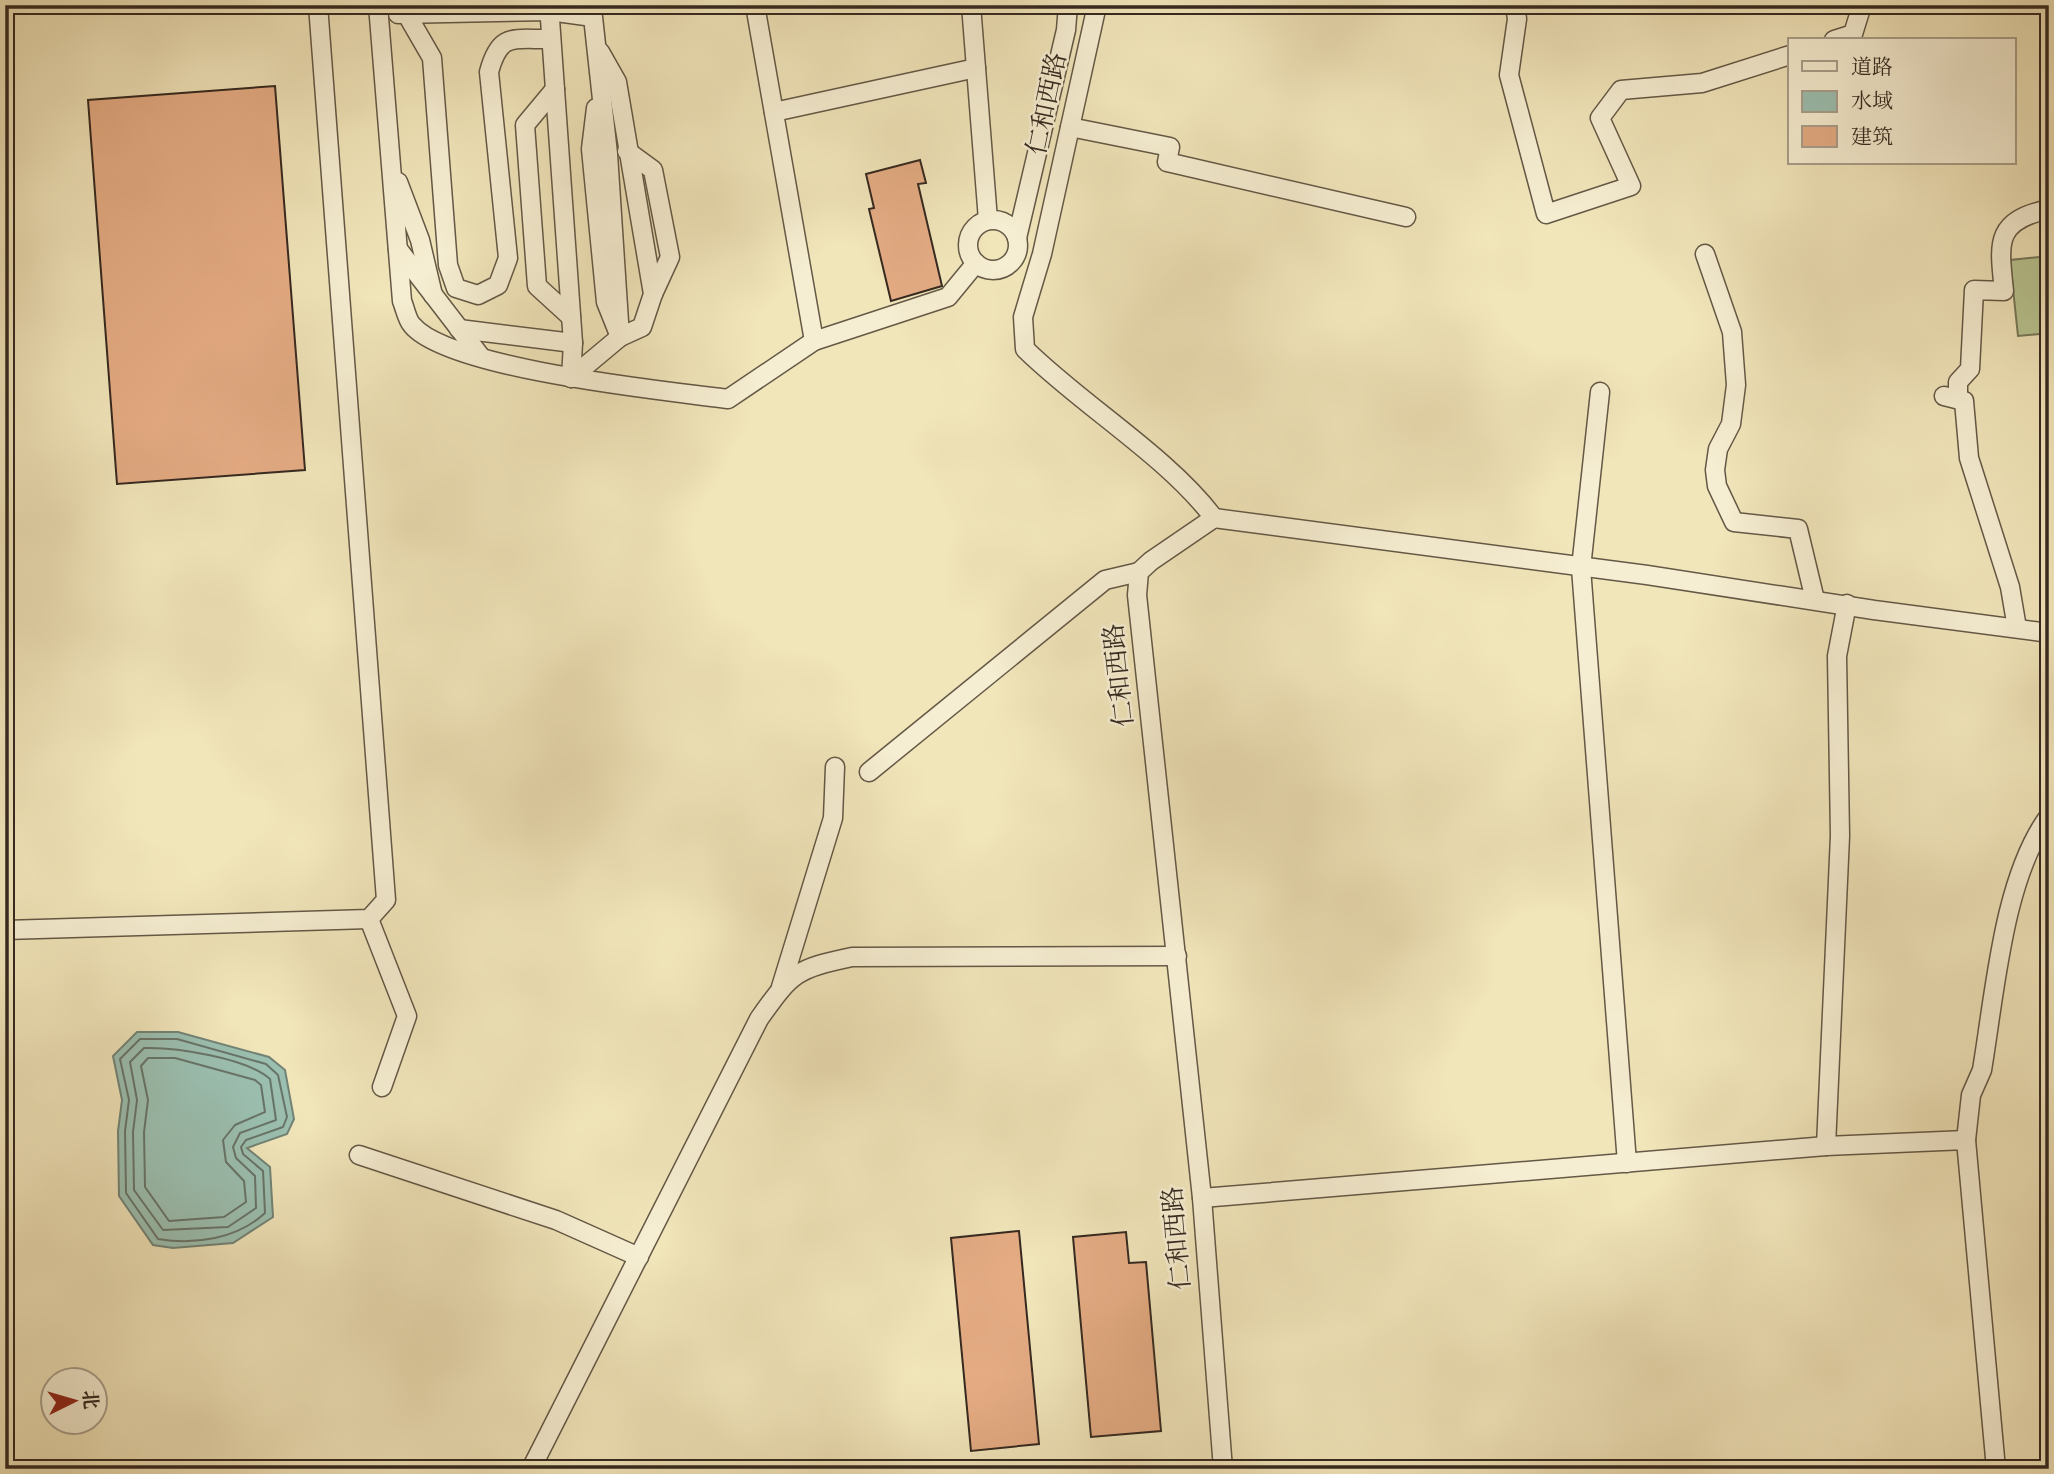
<svg xmlns="http://www.w3.org/2000/svg" width="2054" height="1474" viewBox="0 0 2054 1474" font-family="Vollkorn,'Noto Serif SC',serif">
  <style>
    .green { fill: #b8c591; stroke: #767758; stroke-width: 2 }
    .water { fill: #9bbfb0; stroke: #728376; stroke-width: 2 }
    .lines { fill: none; stroke-linecap: round; stroke-linejoin: round }
    .shore { stroke: #687468; stroke-width: 2 }
    .building { fill: #e5ac84; stroke: #352920; stroke-width: 2 }
    .minor-casing { stroke: #645846; stroke-width: 21 }
    .minor { stroke: #f6eed2; stroke-width: 18 }
    .labels { text-anchor: middle; dominant-baseline: central; stroke-width: 5; stroke-linejoin: round; paint-order: stroke }
    .street-label { font-size: 26px; fill: #352920; stroke: #f6eed2 }
  </style>
  <rect width="100%" height="100%" fill="#f1e5ba"/>
  <filter id="stains"><feTurbulence type="fractalNoise" baseFrequency=".00286" numOctaves="4"/><feColorMatrix values="0 0 0 0 .2 0 0 0 0 .09 0 0 0 0 .02 0 0 0 .5 -.17"/></filter>
  <radialGradient id="worn" r=".72"><stop offset=".6" stop-color="#630" stop-opacity="0"/><stop offset="1" stop-color="#630" stop-opacity=".3"/></radialGradient>
  <path class="green" d="M2049,256V333L2018,336L2010,260Z"/>
  <path class="water" d="M137,1032H178L269,1057L285,1070L294,1119L287,1134L247,1148L270,1167L273,1217L233,1243L173,1248L153,1245L119,1196L118,1131L122,1100L113,1056Z"/>
  <g class="lines">
    <g class="shore">
      <path d="M140,1039H177L266,1064L278,1075L287,1117L283,1127L246,1140L241,1147L243,1154L263,1171L265,1213C237,1239 195,1245 158,1239L126,1193L125,1131L129,1100L120,1059Z"/>
      <path d="M144,1048C175,1047 247,1058 270,1079L276,1120L240,1133L233,1147L236,1158L255,1176L256,1208L228,1227L163,1230L134,1190L133,1132L137,1100L130,1062Z"/>
      <path d="M148,1058H175L255,1080L261,1085L265,1112L235,1125L223,1140L226,1162L244,1181L246,1202L224,1217L169,1221L145,1187L144,1132L148,1100L141,1066Z"/>
    </g>
  </g>
  <g class="building">
    <path d="M275,86L305,470L117,484L88,100Z"/>
    <path d="M920,160L926,183L918,184L942,286L891,301L869,209L874,208L866,174Z"/>
    <path d="M1019,1231L1039,1444L971,1451L951,1238Z"/>
    <path d="M1126,1232L1129,1263L1146,1262L1161,1431L1091,1437L1073,1237Z"/>
  </g>
  <g class="lines">
    <g class="minor-casing">
      <g id="minor">
        <path d="M378,5L402,301C405,308 407,320 412,325C448,369 667,391 728,399L814,341L948,297L976,263"/>
        <path d="M549,5L573,343L571,378"/>
        <path d="M755,5L814,341"/>
        <path d="M971,5L988,220"/>
        <path d="M1097,5L1042,254L1023,317L1025,349C1083,406 1167,456 1214,518L1151,561L1139,572L1137,595L1202,1198L1223,1469"/>
        <path d="M1515,5L1517,19L1509,75L1546,214L1631,186L1600,118L1621,90L1702,83L1790,55"/>
        <path d="M406,13L432,58L448,265L456,288L478,295L498,285L508,258L489,72C500,31 514,40 551,39"/>
        <path d="M398,14L549,11L593,17L608,154L620,337L571,378"/>
        <path d="M1834,40L1853,34L1862,5"/>
        <path d="M555,89L525,125L537,286L571,317"/>
        <path d="M596,108L591,149L606,302L620,337L642,327L653,294L617,82L600,52"/>
        <path d="M774,112L976,68"/>
        <path d="M1070,127L1170,147L1167,162L1406,217"/>
        <path d="M627,151L653,170L670,257L653,294"/>
        <path d="M398,182L420,240L433,295"/>
        <circle cx="993" cy="245" r="25"/>
        <path d="M1017,238L1066,30L1068,5"/>
        <path d="M398,249L481,357"/>
        <path d="M1705,254L1732,332L1736,385L1731,424L1718,449L1715,470L1717,486L1734,522L1798,529L1815,600"/>
        <path d="M459,329L573,343"/>
        <path d="M1600,392L1581,568L1627,1163"/>
        <path d="M1944,396L1964,401L1969,458L2010,587L2017,628"/>
        <path d="M1958,398V382L1970,369L1974,290L2004,291C1999,243 1994,221 2049,209"/>
        <path d="M1214,518L1647,575L1874,610L2049,633"/>
        <path d="M869,772L1105,580L1139,572"/>
        <path d="M369,919L407,1016L382,1087"/>
        <path d="M5,930L369,919L386,900L318,5"/>
        <path d="M781,987L833,818L835,767"/>
        <path d="M1966,1140L1971,1095L1982,1070C1995,993 2003,878 2049,816"/>
        <path d="M1826,1146L1840,836L1837,656L1847,604"/>
        <path d="M359,1155L556,1220L639,1257"/>
        <path d="M1202,1198L1826,1146L1966,1140L1996,1469"/>
        <path d="M531,1469L759,1019C792,972 796,969 852,957L1177,956"/>
      </g>
    </g>
    <use href="#minor" class="minor"/>
  </g>
  <g class="labels">
    <g class="street-label">
      <text transform="translate(1048 104) rotate(-78)">仁和西路</text>
      <text transform="translate(1120 675) rotate(-96)">仁和西路</text>
      <text transform="translate(1178 1238) rotate(-95)">仁和西路</text>
    </g>
  </g>
  <rect width="2054" height="1474" fill="none" stroke="#f1e5ba" stroke-width="28"/>
  <rect x="7" y="7" width="2040" height="1460" fill="none" stroke="#352920" stroke-width="3.5"/>
  <rect x="14" y="14" width="2026" height="1446" fill="none" stroke="#352920" stroke-width="2"/>
  <rect x="1788" y="38" width="228" height="126" fill="#f6eed2" stroke="#a99f8b" stroke-width="2"/>
  <rect x="1802" y="61" width="35" height="10" fill="#f6eed2" stroke="#a99f8b" stroke-width="2"/>
  <text x="1851" y="74" font-size="21" fill="#352920">道路</text>
  <rect x="1802" y="91" width="35" height="21" fill="#9bbfb0" stroke="#a99f8b" stroke-width="2"/>
  <text x="1851" y="108" font-size="21" fill="#352920">水域</text>
  <rect x="1802" y="126" width="35" height="21" fill="#e5ac84" stroke="#a99f8b" stroke-width="2"/>
  <text x="1851" y="144" font-size="21" fill="#352920">建筑</text>
  <g transform="translate(74 1401) rotate(85)"><circle r="33" fill="#f6eed2" stroke="#a99f8b" stroke-width="2"/>
  <path d="M0-5L12 26L0 18L-12 26Z" fill="#8f2418"/>
  <text y="-10" font-size="19" font-weight="bold" text-anchor="middle" fill="#352920">北</text>
  </g>
  <rect width="100%" height="100%" filter="url(#stains)"/>
  <rect width="100%" height="100%" fill="url(#worn)"/>
</svg>
